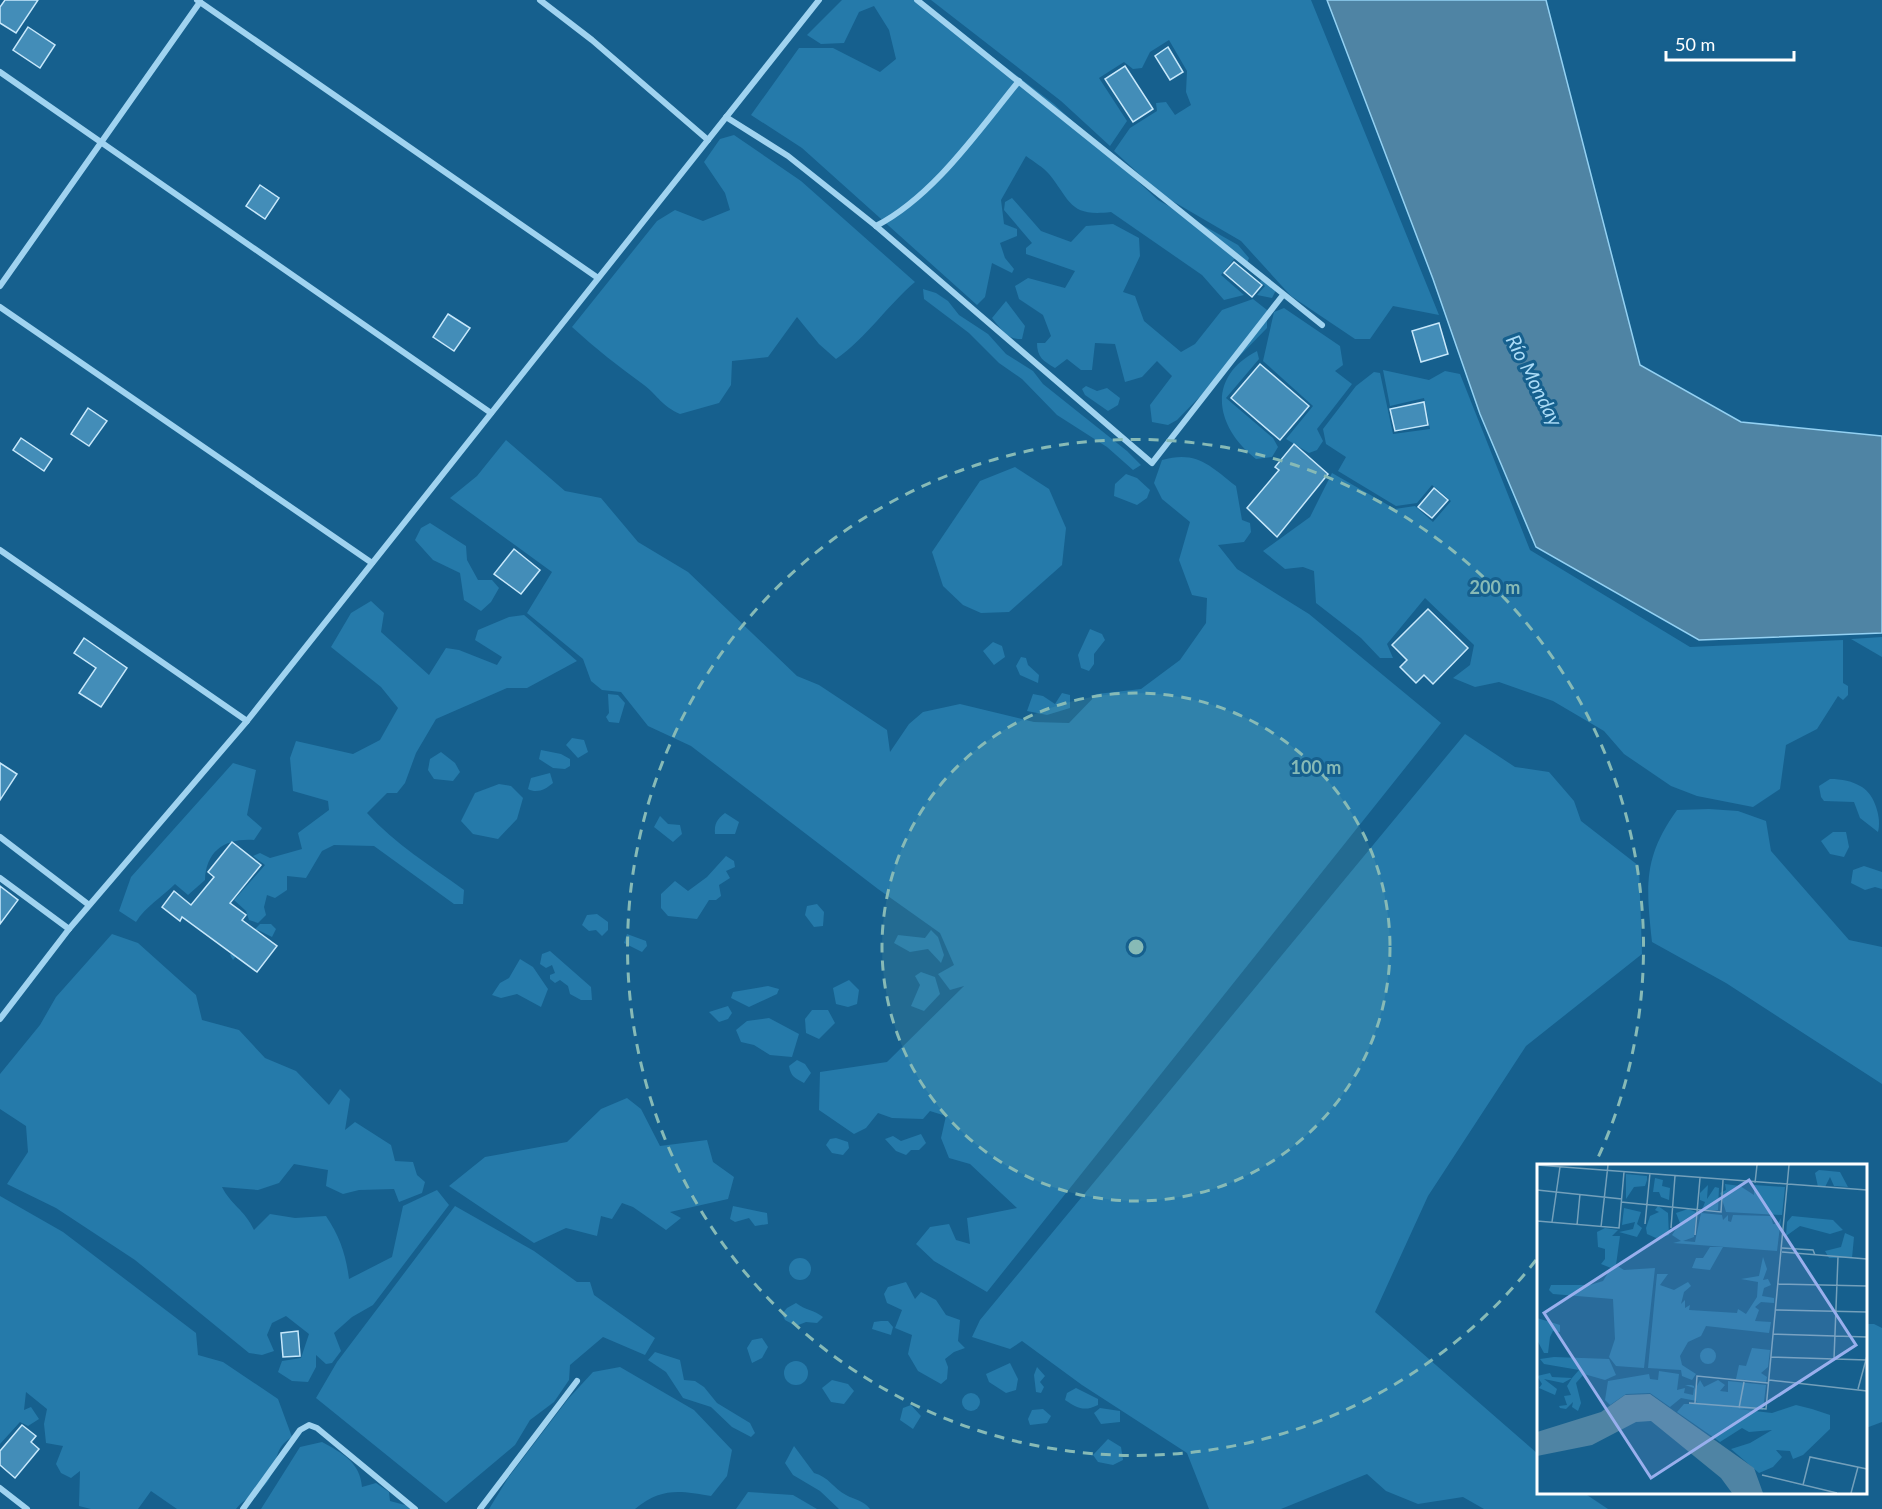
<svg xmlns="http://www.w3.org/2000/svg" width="1882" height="1509" viewBox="0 0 1882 1509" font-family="Lato,sans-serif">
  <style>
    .green { fill: #257aaa }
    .water { fill: #4f84a4; stroke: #93d1f3; stroke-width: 1.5 }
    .building { fill: #438db8; stroke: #c7e8fb; stroke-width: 1.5 }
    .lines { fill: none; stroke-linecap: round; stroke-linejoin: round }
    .minor { stroke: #a0d3f0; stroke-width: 6 }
    .ring { fill: none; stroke: #87bab6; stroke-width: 3; stroke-dasharray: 10 8 }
    .labels { text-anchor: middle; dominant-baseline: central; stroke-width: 6; stroke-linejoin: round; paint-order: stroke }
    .water-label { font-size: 20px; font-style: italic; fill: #acdcf7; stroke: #16608e }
    .inset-road { fill: none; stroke: #73a0bb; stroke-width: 1.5 }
    .view { fill: #99afed; fill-opacity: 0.15; stroke: #99afed; stroke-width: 3 }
    .inset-edge { fill: none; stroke: #fff; stroke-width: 3 }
    .centre { fill: #87bab6; stroke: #16608e; stroke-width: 3 }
    .ring-label { font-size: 18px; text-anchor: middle; font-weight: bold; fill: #87bab6; stroke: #16608e; stroke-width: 6; stroke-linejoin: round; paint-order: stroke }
  </style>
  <rect width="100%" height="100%" fill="#16608e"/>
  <g class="green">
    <path d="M842,0H918L1054,104L1158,200L1238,245L1249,258L1246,266L1235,258L1221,275L1244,295L1224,300L1202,275L1111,212C1069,217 1071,201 1049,174C1043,167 1034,162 1026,156L1001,200L1004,224L1017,229V236L1000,243L1005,258L1014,269L1012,273L992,263L985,297L977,305L802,148L751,115L799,48H833L880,72L896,59L889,30L874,6L859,12L844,43L821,44L807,35Z"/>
    <path d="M931,0H1311L1439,315L1393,306L1370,339H1355L1291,296L1241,241L1162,195L1114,151L1130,128L1157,111L1156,103L1166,102L1175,115L1191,105L1186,92L1187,71L1169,40L1150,52L1142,68L1133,69L1124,62L1099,78L1127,121L1110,146L1061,101Z"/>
    <path d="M734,135L801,181L915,282C887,306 866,338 836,359L819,344L797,317L768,357L732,361L731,385L719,403L680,414C662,406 658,396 644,385C619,367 595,348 572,327L657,221L675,210L703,221L730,210L725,193L704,162L720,139Z"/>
    <path d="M1012,198L1041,231L1071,242L1086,226L1113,224L1139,238L1140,256L1123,292L1135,296L1144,321L1181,352L1195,344L1222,310L1253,299L1267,310V328L1177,420L1168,425L1152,422L1150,405L1172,376L1157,361L1142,377L1125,382L1115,344L1095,343L1092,370H1081L1067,359L1055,368C1043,361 1037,357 1037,343H1045L1051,336L1043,315L1019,299L1015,286L1028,278L1065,288L1075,271L1026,254V248L1032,243L1004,210L1005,202Z"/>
    <path d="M1262,279L1277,288L1272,298L1257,295L1265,286L1260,282Z"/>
    <path d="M923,289L936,293L948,301L959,315L988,334L1006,354L1033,371L1043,384L1127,451L1141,465L1133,470L1107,447L1057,415L1022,379L999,363L969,333L924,299Z"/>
    <path d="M1006,301L1025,326L1022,339C1007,340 1001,329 992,318Z"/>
    <path d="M1284,308L1340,346L1343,365L1335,371L1352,384L1317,429L1323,441L1317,450L1309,453L1286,439L1313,406L1263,361L1274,312Z"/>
    <path d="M1257,351L1259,359L1226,398L1273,438L1278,447L1272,457L1256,459C1216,428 1205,378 1257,351Z"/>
    <path d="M1383,370L1429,380L1445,371L1460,374L1530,550L1690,647L1843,640V683L1848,686V695L1843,700L1838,696L1817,729L1786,745L1780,789L1753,807L1697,796L1671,786L1624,754L1604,731L1553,701L1499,682L1475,687L1453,678L1470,665L1474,645L1425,598L1387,644L1393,658H1380L1361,638L1316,603L1314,571L1303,567L1285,569L1263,551L1310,517L1332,473L1395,509L1415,506L1433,522L1451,501L1432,485L1417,503L1396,506L1338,471L1346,457L1326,444L1323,429L1356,386L1374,372L1380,373L1393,434L1430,429L1424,398L1390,406Z"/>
    <path d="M1086,386L1097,391L1107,388L1120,398L1118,405L1108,411L1085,395L1082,389Z"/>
    <path d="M506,440L565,491L601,498L638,542L688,572L797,676L819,685L887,730L890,752L909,724L923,712L960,704L1034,722L1069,723L1097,694L1141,689L1180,660L1206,623L1207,598L1192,595L1179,560L1190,522L1162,499L1154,483L1162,460C1197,450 1210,466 1236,486L1242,520L1250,523L1251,532L1244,542L1218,545L1237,569L1309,614L1441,723L987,1292L934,1261L916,1244L930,1227L949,1224L956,1240L970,1244L967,1218L1017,1208L970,1164L949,1158L941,1138L946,1116L930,1111L923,1119L892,1118L878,1113L866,1128L854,1134L819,1110L820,1072L887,1062L964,986L950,990L938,974L954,965L940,933L878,889L691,746L648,726L621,692L602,690L591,681L583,659L527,613L552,572L450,498L477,476Z"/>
    <path d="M1015,467L1049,489L1066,528L1062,565L1009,612L981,613L963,605L943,586L932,552L980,481Z"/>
    <path d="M1126,474L1137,478L1150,490L1147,498L1137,505L1114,496L1115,484Z"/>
    <path d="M430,523L466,546L467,560L478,580H492L499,588L491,602L481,611L464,600L460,573L433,560L415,540L421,528Z"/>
    <path d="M371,601L384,613L381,632L429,675L446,648L459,650L497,665L502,657L475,640L478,630L509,617L524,615L577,661L527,688H507L436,719L416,753L405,783L397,793H387L367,813C395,844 431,866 464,890L463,904H454L374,846L334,845L322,851L306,878L287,876V890L275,898L267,895L264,907L266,915L258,923L249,920L246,911L234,900L265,865L253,856L260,853L270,858L302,849L298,833L329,810L328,801L293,791L290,758L296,741L353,754L380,740L398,708L381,687L331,647L351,613Z"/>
    <path d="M1090,629L1102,634L1105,640L1094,654V664L1089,671L1081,668L1078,655Z"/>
    <path d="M1882,637V657L1851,639Z"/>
    <path d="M993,642L1002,646L1005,657L994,665L983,651Z"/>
    <path d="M1021,657L1026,658L1028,665L1039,675L1038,683L1020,675L1016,666Z"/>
    <path d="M1062,693L1070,695V708L1047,715L1027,711L1033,694L1043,696L1055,704Z"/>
    <path d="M608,694L618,695L625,703L619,723L609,722L606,717L609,713Z"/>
    <path d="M1465,734L1515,767L1549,772L1574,801L1581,821L1639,866L1642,954L1526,1046L1428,1196L1375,1312L1538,1454V1492L1584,1493L1608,1509H1484L1463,1497L1418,1504L1386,1491L1367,1474L1281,1509H1209L1187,1453L1082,1385L1022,1341L1010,1349L972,1337L980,1320Z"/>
    <path d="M572,738L584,740L588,752L578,758L566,745Z"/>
    <path d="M541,750L561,754L570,759V766L565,769L553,768L539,759Z"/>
    <path d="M441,752L455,763L460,772L453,781L434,779L428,770L430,759Z"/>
    <path d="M233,763L256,770L247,815L262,828L254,840C225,838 206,851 205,880L188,895L175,884C161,898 146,906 136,922L119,911L131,877Z"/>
    <path d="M550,773L553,783C546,789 537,794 528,789L531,778Z"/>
    <path d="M1830,779C1842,779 1852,781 1862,787C1875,795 1882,819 1878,832L1860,818L1854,802L1824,801L1821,797L1819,786Z"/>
    <path d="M499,784L511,786L523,798L517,819L498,839L473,834L461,821L475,793Z"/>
    <path d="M1709,809L1738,811L1766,821L1771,851L1849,940L1882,947V1084L1726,983L1652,942C1646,886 1643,857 1677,810Z"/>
    <path d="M725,813L739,822L735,834H715C714,824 717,819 725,813Z"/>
    <path d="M660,816L668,824L680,825L682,834L673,842L654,827Z"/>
    <path d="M1833,832H1846L1849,847L1844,857L1830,854L1821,841Z"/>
    <path d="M726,856L734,861L735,867L726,871L730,878L719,885L721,896L716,900H709L697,919L668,916L661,908V894L675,881L688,891L707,877Z"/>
    <path d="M1864,866L1882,872V889L1875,887L1865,890L1851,883L1853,870Z"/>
    <path d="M817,904L824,912L823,926L814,927L805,915L807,906Z"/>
    <path d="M597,914L608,922V930L602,936L596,930L589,931L582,925L587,915Z"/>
    <path d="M260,924H271L276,929L272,937L258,930L233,960L230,955Z"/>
    <path d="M931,930L938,937L944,955L941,963L928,949L910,952L894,943L898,935L925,938Z"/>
    <path d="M112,934L138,943L196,995L202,1020L239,1030L265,1058L296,1071L329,1105L340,1089L350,1099L345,1130L355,1122L391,1145L395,1161L413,1162L417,1175L425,1182L422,1193L399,1202L394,1189L359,1190L343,1194L326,1186L328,1170L294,1164L279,1183L258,1190L222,1187C231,1205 244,1209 254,1230L270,1214L295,1218L326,1216C340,1237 346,1255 349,1279L392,1257L403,1206L437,1190L449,1205L373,1305L352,1317L334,1333L341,1351L332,1363L326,1364L316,1355V1367L308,1382L292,1381L278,1372L282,1361L301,1358L309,1334L286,1316L272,1323L267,1335L274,1351L262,1355L249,1353L135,1260L56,1208L7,1184L28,1152L26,1126L0,1109V1074L40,1025L56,997Z"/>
    <path d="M627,934L646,941L647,946L642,952L624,943Z"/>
    <path d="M550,951L591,987L592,1000H581L570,994L568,986L560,980L555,983L550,979V975L555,973L552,965L546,968L540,964L542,954Z"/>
    <path d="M520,959L533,967L548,989L541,1007L517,994L501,998L492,995L500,983L509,978Z"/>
    <path d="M921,972L935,977L940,994L924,1011L911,1006L920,985L915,976Z"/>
    <path d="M849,980L859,990L857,1004L848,1007L836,1004L833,988Z"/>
    <path d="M768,986L779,989L777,994L749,1007L731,998L733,992Z"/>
    <path d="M728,1006L732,1013L728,1019L719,1022L709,1012Z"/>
    <path d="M812,1010H828L835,1023L819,1039L806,1033L805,1019Z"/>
    <path d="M769,1018L799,1034L792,1057L770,1055L754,1045L741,1042L736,1030L747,1021Z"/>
    <path d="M797,1060L805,1064L811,1073L804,1083C795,1078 791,1077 789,1066Z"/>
    <path d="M627,1098L641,1109L660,1146L707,1140L713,1162L734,1177L728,1199L670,1212L681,1218L666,1230L633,1207L622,1203L612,1219L601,1216L597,1236L566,1228L534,1243L449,1186L485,1157L567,1142L601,1109Z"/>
    <path d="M921,1134L926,1143L919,1150H911L906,1155L896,1151L885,1139L893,1136L901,1141Z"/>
    <path d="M836,1138L848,1142L849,1148L843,1155L832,1153L826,1145L830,1139Z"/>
    <path d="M0,1196L63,1232L196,1333L198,1355L223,1362L278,1399L292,1437C272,1449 279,1464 268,1481C260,1493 245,1497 236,1509H177L151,1491L138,1509H91L79,1506L80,1471L71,1478L61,1473L56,1464L63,1446L46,1443L44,1424L47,1409L26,1392L24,1410L31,1407L39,1419L28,1426L20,1422L0,1444Z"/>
    <path d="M455,1206L534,1251L577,1282H590L594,1295L655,1338L645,1355L603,1337L570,1365L569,1380L554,1402L530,1420L515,1445L446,1503L316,1398L337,1362Z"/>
    <path d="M733,1206L767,1213L768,1224L755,1226L749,1218L735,1222L730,1219Z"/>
    <circle cx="800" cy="1269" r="11"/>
    <path d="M906,1282L915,1299L921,1292L936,1300L946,1315L960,1320L958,1341L965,1348L954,1352L945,1359L948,1367L947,1379L941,1384L918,1371L908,1354L912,1335L895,1328L902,1310L887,1303L884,1294L888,1287Z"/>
    <path d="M796,1303C805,1310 814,1310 823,1317L817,1323L806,1322L796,1326L785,1320L782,1314L787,1308Z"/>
    <path d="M881,1321H888L893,1327L891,1335L872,1329L874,1322Z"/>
    <path d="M1866,1324H1874L1882,1328V1422L1866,1428Z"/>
    <path d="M762,1338L768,1347L762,1358L752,1363L747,1348L752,1340Z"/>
    <path d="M655,1352L680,1360L684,1380L695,1381L704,1387L717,1403L750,1423L755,1433L751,1437L732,1427L711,1407L683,1398L666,1372L648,1360Z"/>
    <circle cx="796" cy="1373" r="12"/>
    <path d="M1010,1363L1018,1379L1016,1390L1006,1393L989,1382L986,1374Z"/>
    <path d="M620,1367L694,1410L732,1450L727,1476L711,1496C680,1491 662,1487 635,1509H489L508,1478L568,1399L593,1372Z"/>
    <path d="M1037,1367L1045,1376L1040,1382L1044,1387L1041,1393L1036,1392L1034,1375Z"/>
    <path d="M832,1380L848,1384L854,1391L844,1404L831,1402L822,1388Z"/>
    <path d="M1076,1388L1098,1399V1405C1084,1412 1077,1408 1065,1400L1067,1393Z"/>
    <circle cx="971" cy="1402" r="9"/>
    <path d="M911,1405L921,1416L913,1429L900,1420L903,1408Z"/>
    <path d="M1100,1408L1120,1411V1422L1101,1424L1094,1413Z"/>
    <path d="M1043,1409L1051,1416L1047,1423L1030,1425L1028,1419L1032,1410Z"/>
    <path d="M1108,1439L1121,1447L1123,1460L1113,1465L1098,1462L1093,1455Z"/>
    <path d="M322,1442C342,1453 360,1462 362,1487L376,1483L389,1492L390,1501L420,1509H261L300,1447Z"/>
    <path d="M794,1446L814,1473C829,1477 833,1488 846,1495C855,1500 863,1500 870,1509H839L820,1491L793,1475L785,1463Z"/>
    <path d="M748,1492L793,1495L817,1509H736Z"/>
  </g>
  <path class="water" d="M1327,0H1546L1640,365L1741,422L1882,436V633L1699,640L1536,547L1480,414L1433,279Z"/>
  <g class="building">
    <path d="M5,0H38L16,33L0,23V7Z"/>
    <path d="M28,27L55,45L40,68L13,50Z"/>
    <path d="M1168,47L1183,72L1170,80L1155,56Z"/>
    <path d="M1125,66L1153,109L1133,122L1105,79Z"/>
    <path d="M260,185L279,198L265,219L246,206Z"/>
    <path d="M1234,262L1262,285L1252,297L1224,273Z"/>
    <path d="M448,314L470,328L454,351L433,337Z"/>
    <path d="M1439,323L1448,354L1421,362L1412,331Z"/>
    <path d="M1260,364L1309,406L1280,440L1231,398Z"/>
    <path d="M1424,402L1428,425L1395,431L1390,409Z"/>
    <path d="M88,408L107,421L89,446L71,434Z"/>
    <path d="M21,438L52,459L44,471L13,450Z"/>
    <path d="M1294,444L1328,474L1277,537L1247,508L1279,470L1275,467Z"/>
    <path d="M1434,488L1448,500L1432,518L1418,507Z"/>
    <path d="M514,549L540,570L521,594L494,574Z"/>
    <path d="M1428,609L1468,648L1433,684L1424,675L1416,683L1400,667L1407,660L1392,645Z"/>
    <path d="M84,638L127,668L101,707L79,693L96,668L74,653Z"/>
    <path d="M0,763L17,774L0,800Z"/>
    <path d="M232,842L261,865L230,903L246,915L242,920L277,946L257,972L182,917L180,921L162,907L174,891L191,905L214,877L208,872Z"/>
    <path d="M0,886L18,900L0,924Z"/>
    <path d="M298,1331L300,1356L283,1357L281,1333Z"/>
    <path d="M22,1425L36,1436L31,1442L39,1449L15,1478L0,1465V1451Z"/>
  </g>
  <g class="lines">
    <g class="minor">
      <path d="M197,0L598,278"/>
      <path d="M540,0L592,40L708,140"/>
      <path d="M917,0L1322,325"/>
      <path d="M0,72L491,413"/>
      <path d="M726,117L788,156L876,226L1152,463L1283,295"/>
      <path d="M876,226C934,196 978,131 1019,81"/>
      <path d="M0,286L200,2"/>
      <path d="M0,307L372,563"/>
      <path d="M0,550L247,721"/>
      <path d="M0,837L89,905"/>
      <path d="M0,878L69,929"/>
      <path d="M0,1019L69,929L247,721L819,0"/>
      <path d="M0,1488L27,1509"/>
      <path d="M243,1509L300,1430L309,1425L317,1428L415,1509"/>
      <path d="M480,1509L577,1381"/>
    </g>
  </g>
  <circle cx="1136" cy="947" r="254" fill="#87bab6" fill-opacity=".12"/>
  <g class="ring">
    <circle cx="1136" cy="947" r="254"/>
    <path d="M1536 1260A508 508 0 1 1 1596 1162"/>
  </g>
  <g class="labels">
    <g class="water-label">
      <text transform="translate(1535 380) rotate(63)">Río Monday</text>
    </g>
  </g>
  <g transform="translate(1537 1164)">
    <rect width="330" height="330" fill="#16608e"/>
    <path d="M282,6L303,8L311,23L297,22L293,13L288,23H281L278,9ZM89,10L110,12V16L108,22L97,23L89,35ZM118,14L126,16L125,22L133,24L132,36L124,33L122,28H116ZM188,20L203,22L217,31V21L248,23L245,51L189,48L183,29L189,26ZM171,21L170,35L178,23L182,24L181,46H165L168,38L163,36V29ZM121,42L131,49L132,71L119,74L110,70L109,64L113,52L122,48L118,46ZM87,44L104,48L100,60L105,64L100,73L82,68L96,65L98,58L85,61ZM151,45L159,48L157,73L146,77L158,78L164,49L185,51L186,56L191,51V57L194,58L196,51L234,52L236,60H241L244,54L240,87L136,79L144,77L135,71L143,59L139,49ZM255,52L296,56L306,66L293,70L263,62L249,72L250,58ZM68,64L81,66L75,72H83L79,101L87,106L118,104L107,204L79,202L72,193L78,175L76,135L16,130L12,126L14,121H53L66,117L74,104L64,100L68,95V85L61,83L60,68ZM308,69L317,73L315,94H292L288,87L304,83ZM173,83H186L173,106L155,104L159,94H166ZM226,93L230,105L226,116L231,115L234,121L227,124L225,132L237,134V139L224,138L218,143L222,146L218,157L234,158L232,169L169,162L164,172L151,178L143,192L145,201L159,210L155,216L145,212L144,206L111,204L120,110H131L123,121L137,126L151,118L154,122L147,128L144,140L148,136V144L153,141L152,146L200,149L201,145L209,150L220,133L221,118L204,115L222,112ZM0,154L23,161V168L16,167L13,173L11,189H7L0,176ZM163 192a8 8 0 1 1 16 0a8 8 0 1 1-16 0ZM215,184L233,186L231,203L224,209L230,213L229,218L199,215L202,201L209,202ZM17,193L72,195L79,211L68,216L47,210L39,219L44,239L41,247L35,243L36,238L29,245L23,244L22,242L30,241L27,232L34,231L30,222L35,214L26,219L7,215L20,225L18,231L2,224L5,220L0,212L13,209L15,213L35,214L42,206L7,200L3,195ZM122,207L142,210L140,226L148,224L147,229L156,231L157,224L148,221H154L157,222L158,226L163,216L167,223L181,216L188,221L183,227L191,228V217L229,221L226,246L201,245L235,249L259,241L275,245L293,251V265L266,291L256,295L253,287L239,286L245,293L236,303L222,309L194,285L213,279L235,266L212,268L205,264L183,278L140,248L147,240H157L160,237L144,234L133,243L113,229L89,230L73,241L68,236L71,217L112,210L113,215L121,216Z" fill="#257aaa"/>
    <path d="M113,230L217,304L226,329H195L184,314L114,257L99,258L55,281L0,292V268L64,248L88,231Z" fill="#4f84a4"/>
    <path class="inset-road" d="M0,1L330,26M218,19L220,1M0,26L85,35M84,38L184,48L186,16M0,57L82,64L87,8M15,58L23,3M108,60L113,9M40,61L43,30M64,63L71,1M134,64L138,12M158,71L163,14M245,84L276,86L278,91M245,88L330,95M241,120L330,122M238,146L330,148M236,170L330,173M234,193L330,196M297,195L301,93M232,216L330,227M321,225L330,192M152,239L229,245L252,1M158,239L160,212L231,219M202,244L207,218M225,311L300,329M266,321L273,293L330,305M314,329L321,303"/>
    <path class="view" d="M212,16L319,181L114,314L7,149Z"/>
    <rect width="330" height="330" class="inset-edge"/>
  </g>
  <circle cx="1136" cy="947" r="9" class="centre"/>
  <g class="ring-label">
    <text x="1495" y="594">200 m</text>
    <text x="1316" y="774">100 m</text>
  </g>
  <path d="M1666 51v9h128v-9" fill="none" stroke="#ffffff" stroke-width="3"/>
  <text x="1675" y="51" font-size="18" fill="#ffffff" stroke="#16608e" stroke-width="4.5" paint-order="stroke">50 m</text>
</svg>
